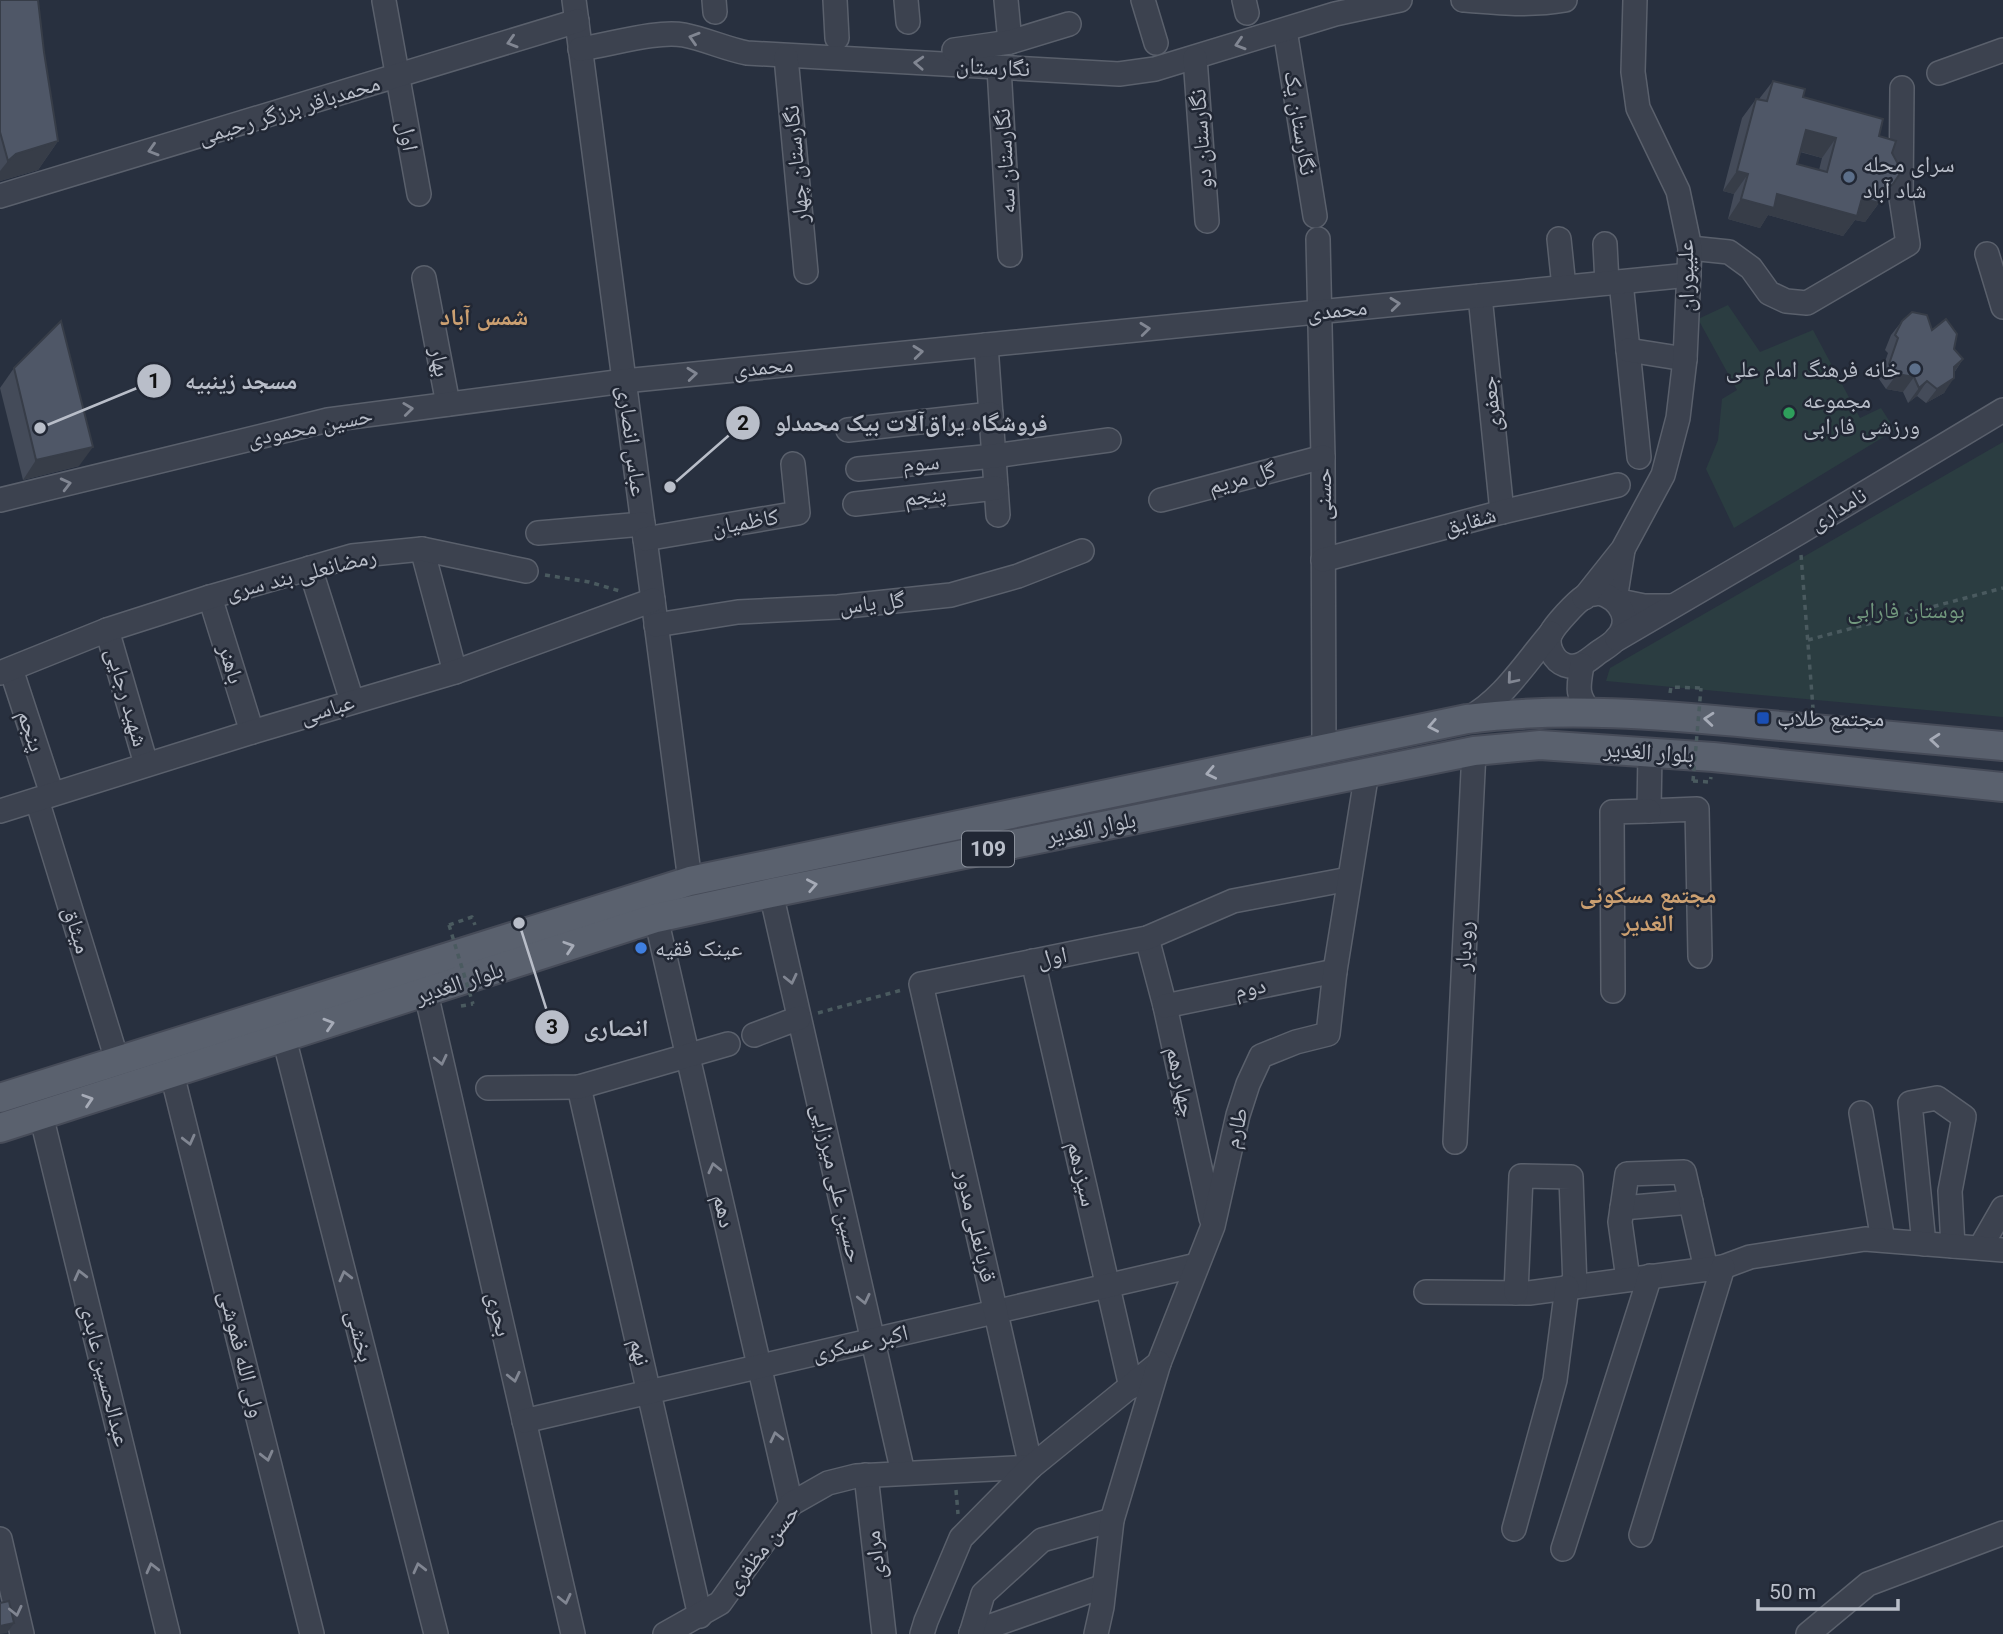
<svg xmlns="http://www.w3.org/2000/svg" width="2003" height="1634" viewBox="0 0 2003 1634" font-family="Roboto,'Noto Naskh Arabic',sans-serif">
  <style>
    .green { fill: #2b3d41 }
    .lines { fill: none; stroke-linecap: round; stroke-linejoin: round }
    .minor-casing { stroke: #5a606c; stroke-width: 26 }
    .major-casing { stroke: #464b58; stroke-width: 32 }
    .path { stroke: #4a5a5f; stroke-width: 3.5; stroke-dasharray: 5 5; stroke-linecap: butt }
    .minor { stroke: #3c424f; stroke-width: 23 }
    .major { stroke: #5a616e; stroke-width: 28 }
    .path-bridge { stroke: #4a5a5f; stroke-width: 3.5; stroke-dasharray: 5 5; stroke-linecap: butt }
    .wall { fill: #444b59; fill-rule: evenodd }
    .shaded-wall { fill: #373d48 }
    .building { fill: #4f5767; stroke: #373d48; stroke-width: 2; fill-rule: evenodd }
    .oneway { stroke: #818692 }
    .oneway2 { stroke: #a6abb7 }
    .service-dot { fill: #5c6f8a; stroke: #212734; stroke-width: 2.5 }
    .leisure-dot { fill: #2e9e5b; stroke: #212734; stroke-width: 2.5 }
    .transit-dot { fill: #1a4fb4; stroke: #212734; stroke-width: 2.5 }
    .shop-dot { fill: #3f7fe0; stroke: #212734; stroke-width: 2.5 }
    .labels { text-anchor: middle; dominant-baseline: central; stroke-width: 5; stroke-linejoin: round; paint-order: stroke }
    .shield { fill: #212734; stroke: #8b919c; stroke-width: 2 }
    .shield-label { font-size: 21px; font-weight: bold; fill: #b9bec9 }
    .street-label { font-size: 23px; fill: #b9bec9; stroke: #212734 }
    .poi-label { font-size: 23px; fill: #b9bec9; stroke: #212734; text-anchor: start }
    .park-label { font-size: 23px; fill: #72987e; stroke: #212734 }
    .neighbourhood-label { font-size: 24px; font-weight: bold; fill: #cca071; stroke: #212734 }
    .leader { fill: none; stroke: #b9bec9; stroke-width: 2.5 }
    .callout-dot { fill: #b9bec9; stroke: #212734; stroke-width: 2.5 }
    .mark-label { font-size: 21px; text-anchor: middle; font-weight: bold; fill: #111 }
    .callout-label { font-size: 24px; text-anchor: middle; font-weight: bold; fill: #b9bec9; stroke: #212734; stroke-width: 5; stroke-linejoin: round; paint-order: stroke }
  </style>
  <rect width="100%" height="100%" fill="#28303f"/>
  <g class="green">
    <path d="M1728,305L1760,352L1813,330L1860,418L1881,408L1895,430L1734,528L1706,469L1718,440L1722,399L1737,390L1698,319Z"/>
    <path d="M2003,442V717L1606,681L1610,668Z"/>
  </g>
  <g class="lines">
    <g class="minor-casing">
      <g id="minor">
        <path d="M574,0L690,881"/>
        <path d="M714,0L715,12"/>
        <path d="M835,0L837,38"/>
        <path d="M906,0L908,22"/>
        <path d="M1006,0L1010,42"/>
        <path d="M1143,0L1156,43"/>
        <path d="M1244,0L1247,13"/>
        <path d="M1463,0C1498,3 1531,6 1565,0"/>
        <path d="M384,1L419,194"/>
        <path d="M1285,30L1315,216"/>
        <path d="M580,49C610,45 656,30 684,35C705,39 726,49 747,53L1119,74L1155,69L1335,14L1400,0"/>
        <path d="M954,50L1010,42L1069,24"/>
        <path d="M786,57L806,272"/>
        <path d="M1195,58L1207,221"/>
        <path d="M999,68L1010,255"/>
        <path d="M1939,73L2003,50"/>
        <path d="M0,196L577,21"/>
        <path d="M1318,239L1323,457L1324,750"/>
        <path d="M1559,239L1564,287"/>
        <path d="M1605,244L1607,283"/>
        <path d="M1690,248L1729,252L1751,268L1769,293L1786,301L1807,303L1908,244L1901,198L1902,88"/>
        <path d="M1987,254L2003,307"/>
        <path d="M424,278L448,404"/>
        <path d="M1621,282L1639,457"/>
        <path d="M1480,296L1502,512"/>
        <path d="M986,345L998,515"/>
        <path d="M1628,350L1685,359"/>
        <path d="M848,430L991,414"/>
        <path d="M858,469L994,456L1109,440"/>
        <path d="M0,500L328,420L624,381L1689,275"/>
        <path d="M1161,500L1323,457"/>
        <path d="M855,504L996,488"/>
        <path d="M538,533L643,524"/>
        <path d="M645,539L798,513L793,464"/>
        <path d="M422,549L455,672"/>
        <path d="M1623,550L1615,600L1644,606H1672"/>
        <path d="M1323,560L1502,512L1618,485"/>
        <path d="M310,568L352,701"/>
        <path d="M1600,593C1620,599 1634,621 1616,639C1612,644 1605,648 1599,652C1588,660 1579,670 1565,665C1554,661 1545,645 1551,633C1555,625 1576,602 1584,597C1589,594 1594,594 1600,593Z"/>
        <path d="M210,597L252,732"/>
        <path d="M1584,598L1623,549L1663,475L1678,418L1685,359L1690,248L1678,191L1638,108L1633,72L1635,0"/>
        <path d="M656,625L738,612L838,607L951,595L1018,576L1082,551"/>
        <path d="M107,630L146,764"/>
        <path d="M1617,639L1800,532L2003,410"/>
        <path d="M1582,665C1578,688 1576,695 1591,713"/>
        <path d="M11,669L52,794"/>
        <path d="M0,673L107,630L210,597L352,556L422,549L526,571"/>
        <path d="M1467,719C1502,701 1526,662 1551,633"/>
        <path d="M1650,752L1649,811L1697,809L1700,956"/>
        <path d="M37,800L117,1060"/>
        <path d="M0,811L252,732L455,672L653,600"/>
        <path d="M771,893L903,1473"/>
        <path d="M656,918L791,1504"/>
        <path d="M1147,938L1165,1006L1211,1218"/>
        <path d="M1033,961L1131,1387"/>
        <path d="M1613,991L1612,812L1649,811"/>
        <path d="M426,993L573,1634"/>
        <path d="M1165,1006L1335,971"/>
        <path d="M754,1035L799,1018"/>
        <path d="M284,1038L436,1634"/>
        <path d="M172,1074L312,1634"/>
        <path d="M579,1087L700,1616"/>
        <path d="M488,1088L579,1087L728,1044"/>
        <path d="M1861,1113L1883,1240"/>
        <path d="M41,1115L168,1634"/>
        <path d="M1455,1142L1474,751"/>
        <path d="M1622,1208L1691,1202"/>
        <path d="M1924,1244L1910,1103L1937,1098L1964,1117L1950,1191L1953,1246"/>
        <path d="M1980,1248L2003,1208"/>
        <path d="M1628,1279L1620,1222L1627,1174L1684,1172L1706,1269"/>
        <path d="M1426,1292L1529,1293L1723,1267L1750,1257L1865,1239L2003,1250"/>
        <path d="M1516,1293L1521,1176L1571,1177L1575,1287"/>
        <path d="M524,1421L1197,1265"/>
        <path d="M1031,1467L921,984L1147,938L1233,901L1349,879"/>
        <path d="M866,1475L884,1634"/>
        <path d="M1514,1529L1555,1380L1567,1287"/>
        <path d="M1641,1535L1723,1267"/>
        <path d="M0,1539L22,1634"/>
        <path d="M1563,1549L1650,1276"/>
        <path d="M971,1633L1104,1586"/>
        <path d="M665,1634L720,1603L791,1504L828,1483L856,1476L1031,1467"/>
        <path d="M922,1634L926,1621L961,1538L1031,1467L1159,1363L1213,1226L1238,1115L1248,1084L1261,1056L1296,1042L1328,1034L1335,971L1367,772"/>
        <path d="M971,1634L983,1594L1042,1540L1112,1520"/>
        <path d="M1096,1634L1102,1607L1112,1520L1159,1363"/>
        <path d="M1808,1634L1868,1584L2003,1533"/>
      </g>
    </g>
    <g class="major-casing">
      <g id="major">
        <path d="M0,1098L690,881L1467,719C1564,706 1663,715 1759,724C1840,731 1922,739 2003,746"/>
        <path d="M0,1128L656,918L771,893L1474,751L1540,745L1713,757L2003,787"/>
      </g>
    </g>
    <g class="path">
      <path d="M1801,555L1813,708"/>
      <path d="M545,575L589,582L620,591"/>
      <path d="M1808,640L2003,588"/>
      <path d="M1670,693L1671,687L1701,688"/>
      <path d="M1693,781L1710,782L1711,777"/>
      <path d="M449,925L472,917L475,925"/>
      <path d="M461,1006L473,1004"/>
      <path d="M818,1013L902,990"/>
      <path d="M956,1490L958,1514"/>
    </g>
    <use href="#minor" class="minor"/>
    <use href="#major" class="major"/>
    <g class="path-bridge">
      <path d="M1693,781L1701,688"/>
      <path d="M449,925L473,1004"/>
    </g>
  </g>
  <g class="wall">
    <path d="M0,0L44,52L58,141L38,170L0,181Z"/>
    <path d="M1773,81L1879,136L1892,153L1893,184L1865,222L1855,220L1843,236L1768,215L1760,228L1728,219L1734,194L1723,191L1742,118L1756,99H1759ZM1800,152L1822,158L1819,170L1797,164Z"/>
    <path d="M1902,321L1932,330L1954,349L1963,359L1954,373L1944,393L1926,403L1917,396L1908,403L1903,392L1886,389L1879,379L1888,353L1885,350L1891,335Z"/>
    <path d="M14,368L79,466L23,480L0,388Z"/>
  </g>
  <g class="shaded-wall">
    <path d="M1806,130L1836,138L1822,158L1792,149Z"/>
    <path d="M58,141L38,170L0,181V171L8,161L16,154Z"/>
    <path d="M1737,171L1748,174L1734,194L1723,191Z"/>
    <path d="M1893,184L1865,222L1855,220L1843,236L1768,215L1760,228L1728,219L1741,199L1777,194L1862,198L1882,191Z"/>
    <path d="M1963,359L1953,374L1954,367Z"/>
    <path d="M1897,374L1914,377L1903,392L1886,389Z"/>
    <path d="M1954,378L1944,393L1926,403L1937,389Z"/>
    <path d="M1927,381L1917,396L1908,403L1919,388Z"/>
    <path d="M93,447L79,466L23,480L36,460Z"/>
    <path d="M14,1623L7,1633L0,1634V1626Z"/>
  </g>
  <g class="building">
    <path d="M0,0H38L44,52L58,141L16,154L8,161L0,132Z"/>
    <path d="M1773,81L1805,89L1803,97L1883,119L1879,136L1896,141L1892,153L1898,164L1899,175L1893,184L1882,191L1879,203L1862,198L1857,216L1777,194L1774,208L1741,199L1748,174L1737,171L1756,99L1767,101ZM1806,130L1836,138L1827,172L1797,164Z"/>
    <path d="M1912,312L1927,315L1932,330L1946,319L1957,334L1954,349L1963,359L1954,367V378L1937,389L1927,381L1919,388L1914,377L1897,374L1889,364L1898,338L1895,335L1902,321Z"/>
    <path d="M61,321L93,447L36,460L14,368Z"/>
    <path d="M9,1601L14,1623L0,1626V1603Z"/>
  </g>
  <defs><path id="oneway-chevron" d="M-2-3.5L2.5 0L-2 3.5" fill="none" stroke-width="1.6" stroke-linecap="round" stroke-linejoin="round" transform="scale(1.75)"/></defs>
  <g class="oneway">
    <use href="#oneway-chevron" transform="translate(694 38) rotate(-163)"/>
    <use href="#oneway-chevron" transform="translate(512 42) rotate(163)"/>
    <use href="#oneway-chevron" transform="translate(1240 44) rotate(163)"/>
    <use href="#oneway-chevron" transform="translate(919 63) rotate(-177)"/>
    <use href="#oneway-chevron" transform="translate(153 150) rotate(163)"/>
    <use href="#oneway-chevron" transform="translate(1395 304) rotate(-6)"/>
    <use href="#oneway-chevron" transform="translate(1145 329) rotate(-6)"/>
    <use href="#oneway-chevron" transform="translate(918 352) rotate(-6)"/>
    <use href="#oneway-chevron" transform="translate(692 374) rotate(-6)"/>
    <use href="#oneway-chevron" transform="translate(408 409) rotate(-7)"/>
    <use href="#oneway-chevron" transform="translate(66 484) rotate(-14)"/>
    <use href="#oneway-chevron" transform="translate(1512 679) rotate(130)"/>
    <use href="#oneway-chevron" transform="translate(791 979) rotate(77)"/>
    <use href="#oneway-chevron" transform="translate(441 1060) rotate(77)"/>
    <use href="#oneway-chevron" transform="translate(189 1140) rotate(76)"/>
    <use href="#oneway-chevron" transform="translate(714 1168) rotate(-103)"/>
    <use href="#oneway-chevron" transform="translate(80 1275) rotate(-104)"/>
    <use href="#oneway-chevron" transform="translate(345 1276) rotate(-104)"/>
    <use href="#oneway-chevron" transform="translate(864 1299) rotate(77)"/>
    <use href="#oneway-chevron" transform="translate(514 1377) rotate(77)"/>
    <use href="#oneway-chevron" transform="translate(776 1437) rotate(-103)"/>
    <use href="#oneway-chevron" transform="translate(267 1456) rotate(76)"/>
    <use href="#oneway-chevron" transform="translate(152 1568) rotate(-104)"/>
    <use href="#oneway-chevron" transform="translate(419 1568) rotate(-104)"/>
    <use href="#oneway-chevron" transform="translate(565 1599) rotate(77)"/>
    <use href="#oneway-chevron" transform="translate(16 1611) rotate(77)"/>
  </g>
  <g class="oneway2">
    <use href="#oneway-chevron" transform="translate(1709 719) rotate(-175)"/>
    <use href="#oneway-chevron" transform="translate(1433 726) rotate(169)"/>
    <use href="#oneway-chevron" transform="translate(1935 740) rotate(-175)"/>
    <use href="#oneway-chevron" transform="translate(1211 773) rotate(168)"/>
    <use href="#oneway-chevron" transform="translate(812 885) rotate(-11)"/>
    <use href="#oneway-chevron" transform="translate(569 947) rotate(-18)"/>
    <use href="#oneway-chevron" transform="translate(329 1024) rotate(-17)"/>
    <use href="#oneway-chevron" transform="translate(88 1100) rotate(-18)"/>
  </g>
  <g class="service-dot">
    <circle cx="1849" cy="177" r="7"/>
    <circle cx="1915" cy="369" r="7"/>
  </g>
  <circle class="leisure-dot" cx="1789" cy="413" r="7"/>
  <rect class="transit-dot" x="1756" y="711" width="14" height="14" rx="3.5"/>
  <circle class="shop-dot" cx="641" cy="948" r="7"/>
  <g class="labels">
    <rect class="shield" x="962" y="831.5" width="52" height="35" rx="5"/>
    <g class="shield-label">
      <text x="988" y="849">109</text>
    </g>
    <g class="street-label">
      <text transform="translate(993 67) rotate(3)">نگارستان</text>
      <text transform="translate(289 110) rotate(-17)">محمدباقر برزگر رحیمی</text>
      <text transform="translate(1300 123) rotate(81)">نگارستان یک</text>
      <text transform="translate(408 136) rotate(80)">اول</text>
      <text transform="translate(1201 139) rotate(-94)">نگارستان دو</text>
      <text transform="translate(1005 161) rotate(-93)">نگارستان سه</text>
      <text transform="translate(796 164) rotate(-95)">نگارستان چهار</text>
      <text transform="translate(1686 276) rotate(-91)">علیپوران</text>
      <text transform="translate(1337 310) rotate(-6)">محمدی</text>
      <text transform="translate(440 362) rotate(80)">بهار</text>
      <text transform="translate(763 367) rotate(-6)">محمدی</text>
      <text transform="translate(1491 404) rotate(-96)">جعفری</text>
      <text transform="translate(310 427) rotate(-11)">حسین محمودی</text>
      <text transform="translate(632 441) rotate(83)">عباس انصاری</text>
      <text transform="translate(921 463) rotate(-5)">سوم</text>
      <text transform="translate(1242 478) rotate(-15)">گل مریم</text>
      <text transform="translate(1323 494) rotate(-90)">حسنی</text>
      <text transform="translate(925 496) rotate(-7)">پنجم</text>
      <text transform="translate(1838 509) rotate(-31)">نامداری</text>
      <text transform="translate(1470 521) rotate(-15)">شقایق</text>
      <text transform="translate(745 522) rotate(-10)">کاظمیان</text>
      <text transform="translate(301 574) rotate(-14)">رمضانعلی بند سری</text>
      <text transform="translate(872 603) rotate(-6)">گل یاس</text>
      <text transform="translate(231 664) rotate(73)">باهنر</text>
      <text transform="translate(127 697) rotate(74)">شهید رجایی</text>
      <text transform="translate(327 709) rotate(-17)">عباسی</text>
      <text transform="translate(31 731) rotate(72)">پنجم</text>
      <text transform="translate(1649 752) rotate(4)">بلوار الغدیر</text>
      <text transform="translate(1091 828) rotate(-11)">بلوار الغدیر</text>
      <text transform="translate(77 930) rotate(73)">میثاق</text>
      <text transform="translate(1464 946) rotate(-87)">رودبار</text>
      <text transform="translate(1052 957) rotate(-11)">اول</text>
      <text transform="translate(459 983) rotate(-18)">بلوار الغدیر</text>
      <text transform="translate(1250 988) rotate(-12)">دوم</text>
      <text transform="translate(1181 1082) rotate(78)">چهاردهم</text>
      <text transform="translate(1236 1128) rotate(-76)">طارم</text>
      <text transform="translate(1082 1174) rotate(77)">سیزدهم</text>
      <text transform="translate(837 1183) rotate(77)">حسین علی میرزایی</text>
      <text transform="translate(724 1211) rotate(77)">دهم</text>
      <text transform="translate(976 1226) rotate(77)">قربانعلی مدور</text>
      <text transform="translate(499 1314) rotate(77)">بحری</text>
      <text transform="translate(360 1336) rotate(76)">بخشی</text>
      <text transform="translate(860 1343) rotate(-13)">اکبر عسکری</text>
      <text transform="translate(640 1352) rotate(77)">نهم</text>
      <text transform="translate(242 1354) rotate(76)">ولی الله قموشی</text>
      <text transform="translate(105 1375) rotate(76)">عبدالحسین عابدی</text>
      <text transform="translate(762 1549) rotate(-52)">حسن مظفری</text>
      <text transform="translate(875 1555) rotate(-97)">مرادی</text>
    </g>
    <g class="poi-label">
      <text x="1863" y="164">سرای محله<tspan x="1863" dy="26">شاد آباد</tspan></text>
      <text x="1901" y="369" text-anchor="end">خانه فرهنگ امام علی</text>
      <text x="1803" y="400">مجموعه<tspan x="1803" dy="26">ورزشی فارابی</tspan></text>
      <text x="1777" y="718">مجتمع طلاب</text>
      <text x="655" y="948">عینک فقیه</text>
    </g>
    <g class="park-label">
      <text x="1906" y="610">بوستان فارابی</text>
    </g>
    <g class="neighbourhood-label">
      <text x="484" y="317">شمس آباد</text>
      <text x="1648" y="895">مجتمع مسکونی<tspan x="1648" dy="28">الغدیر</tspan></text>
    </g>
  </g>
  <path class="leader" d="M40 428L154 381M670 487L743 423M519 923L552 1027"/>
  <g class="callout-dot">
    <circle cx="40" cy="428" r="7"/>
    <circle cx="670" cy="487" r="7"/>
    <circle cx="519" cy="923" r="7"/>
    <circle cx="154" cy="381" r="18"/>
    <circle cx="743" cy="423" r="18"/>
    <circle cx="552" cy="1027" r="18"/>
  </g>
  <g class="mark-label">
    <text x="154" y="388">1</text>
    <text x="743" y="430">2</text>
    <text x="552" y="1034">3</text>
  </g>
  <g class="callout-label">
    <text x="241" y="389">مسجد زینبیه</text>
    <text x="911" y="431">فروشگاه یراق‌آلات بیک محمدلو</text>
    <text x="616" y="1036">انصاری</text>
  </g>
  <path d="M1758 1599v10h140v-10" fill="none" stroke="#b9bec9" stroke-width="3.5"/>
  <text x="1769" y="1599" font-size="21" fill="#b9bec9" stroke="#212734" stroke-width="5" paint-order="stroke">50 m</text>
</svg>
